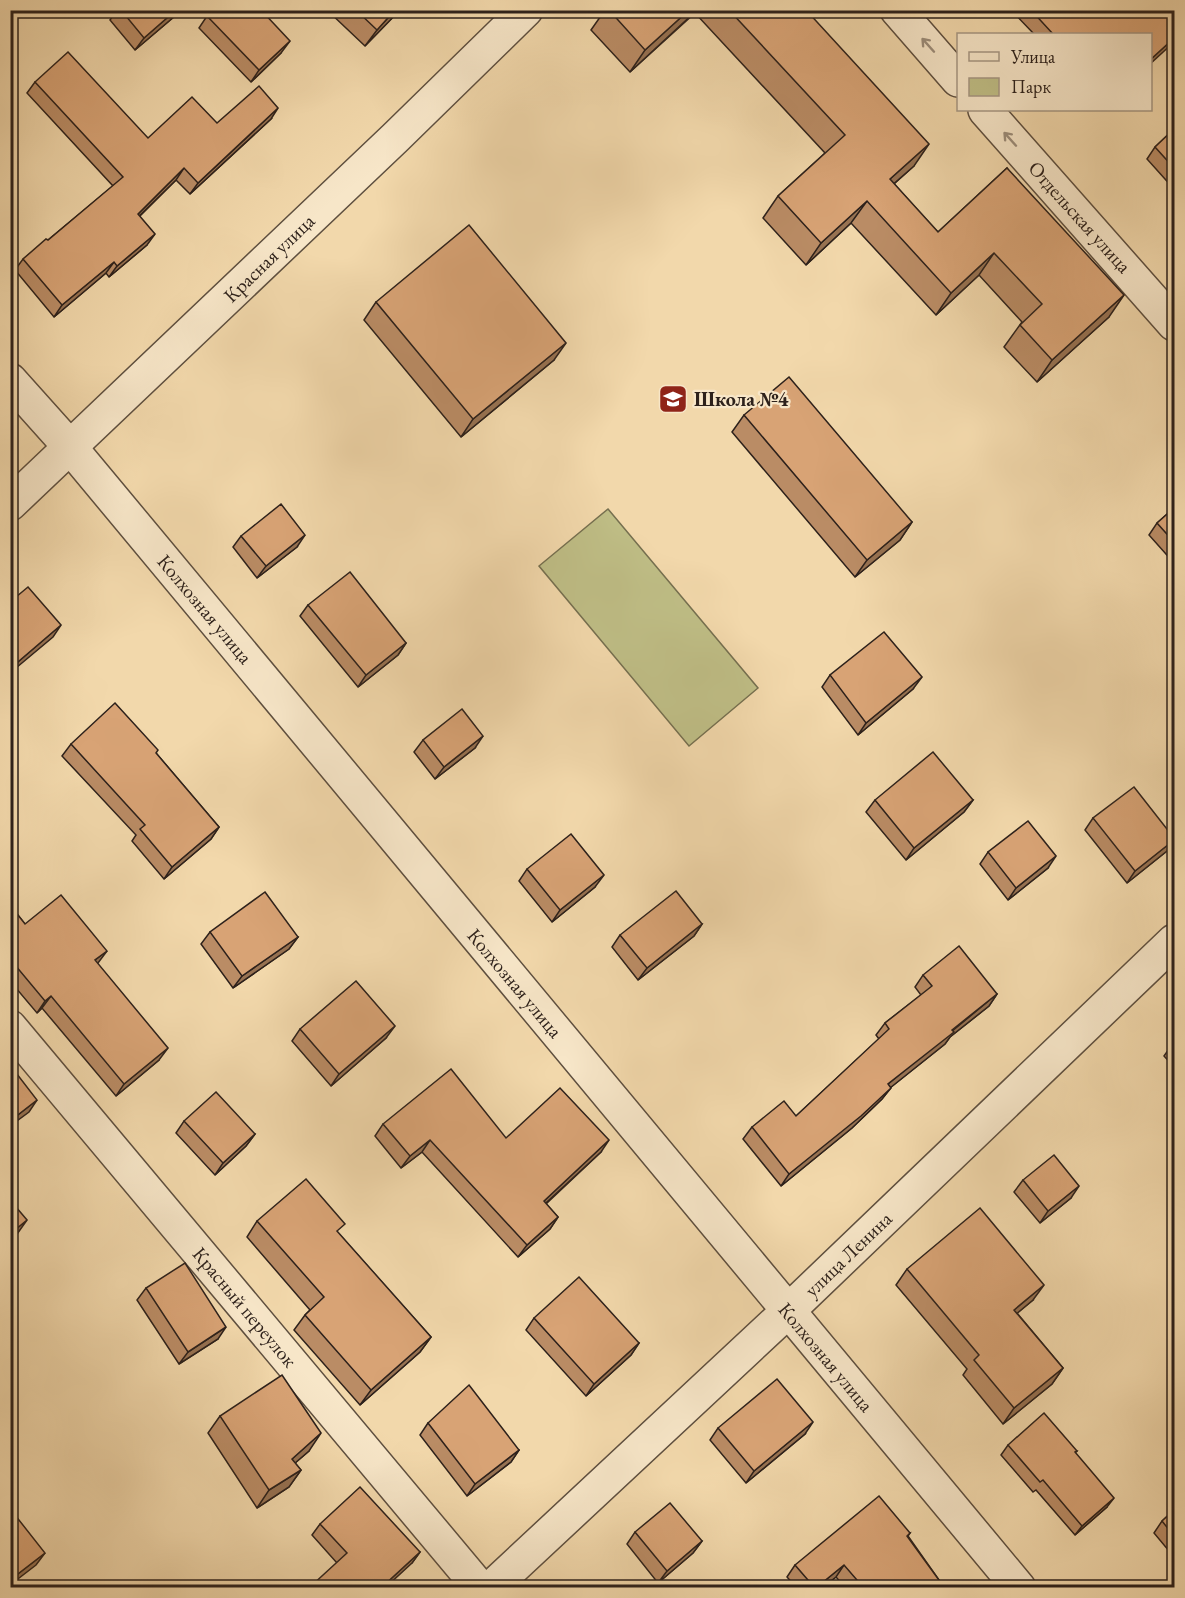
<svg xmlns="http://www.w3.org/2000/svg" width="1185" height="1598" viewBox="0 0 1185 1598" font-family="'EB Garamond',serif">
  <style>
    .green { fill: #bfbe86; stroke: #767050; stroke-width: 1.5 }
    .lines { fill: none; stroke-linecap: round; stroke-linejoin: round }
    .minor-casing { stroke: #5e4f3f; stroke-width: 36 }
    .minor { stroke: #f7e6c8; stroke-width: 33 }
    .wall { fill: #ba8c65; stroke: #2d211b; stroke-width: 1.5 }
    .shaded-wall { fill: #977252; stroke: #2d211b; stroke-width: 1.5 }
    .building { fill: #d8a375; stroke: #2d211b; stroke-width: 1.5 }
    .oneway { stroke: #9c8d7a }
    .labels { text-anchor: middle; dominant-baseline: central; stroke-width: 4.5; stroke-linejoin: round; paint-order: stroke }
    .street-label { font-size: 20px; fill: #2d211b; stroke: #f7e6c8 }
    .poi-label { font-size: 20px; font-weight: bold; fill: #2d211b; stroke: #f7e6c8; text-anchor: start }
  </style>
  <rect width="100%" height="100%" fill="#f2d8ab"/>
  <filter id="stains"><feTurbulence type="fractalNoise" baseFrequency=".00333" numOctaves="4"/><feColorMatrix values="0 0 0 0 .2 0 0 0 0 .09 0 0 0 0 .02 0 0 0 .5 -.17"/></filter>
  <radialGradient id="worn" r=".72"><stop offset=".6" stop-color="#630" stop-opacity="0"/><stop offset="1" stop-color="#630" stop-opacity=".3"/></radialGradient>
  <path class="green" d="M608,509L758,688L689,746L539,566Z"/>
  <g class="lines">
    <g class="minor-casing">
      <g id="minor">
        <path d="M897,10L958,80"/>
        <path d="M985,110L1174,324"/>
        <path d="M10,380L70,447L1019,1588"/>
        <path d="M10,504L395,138L526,10"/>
        <path d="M10,1027L480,1588"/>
        <path d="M491,1588L788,1311L1174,941"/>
      </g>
    </g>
    <use href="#minor" class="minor"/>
  </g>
  <g class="wall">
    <path d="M117,10H182L135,50L110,20Z"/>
    <path d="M327,10H400L365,46Z"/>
    <path d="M605,10H806L914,166L894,184L938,232L1007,168L1109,317L1037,382L1004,347L1022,322L979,275L936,315L851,223L806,265L763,218L778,196L825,153L695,13L630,72L591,30Z"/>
    <path d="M1011,10H1166L1150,34H1034Z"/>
    <path d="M207,16L281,53L251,82L199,28Z"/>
    <path d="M35,82L148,138L217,123L271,119L190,194L176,180L140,216L147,245L109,277L106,273L54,317L15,270L23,259L48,240L113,186L27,93Z"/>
    <path d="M1174,129V189L1147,159L1155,147Z"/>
    <path d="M376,302L554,360L461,437L364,320Z"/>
    <path d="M744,415L912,522L900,540L855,577L732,432Z"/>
    <path d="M1174,508V563L1149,535L1157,523Z"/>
    <path d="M241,536L297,547L257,578L233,547Z"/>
    <path d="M308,605L406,643L398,655L358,687L300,616Z"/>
    <path d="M830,675L913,689L858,735L822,687Z"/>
    <path d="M423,740L475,748L435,779L414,752Z"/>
    <path d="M71,744L156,753L219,827L211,839L164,879L132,841L136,835L62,756Z"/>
    <path d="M875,800H973L964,812L906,860L866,812Z"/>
    <path d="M1093,818L1167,851L1127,883L1085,830Z"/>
    <path d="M988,852L1048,868L1008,900L980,864Z"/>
    <path d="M527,869L595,887L552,922L519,881Z"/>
    <path d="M10,905L25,924L97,963L159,1060L116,1096L42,1008L37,1013L10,981Z"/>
    <path d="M702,924L694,936L638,980L612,947L620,935Z"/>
    <path d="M210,932L298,937L289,949L233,988L201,944Z"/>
    <path d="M923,975L997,994L989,1006L950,1037L945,1044L891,1087L882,1099L852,1128L781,1186L743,1139L752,1127L796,1116L879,1039L876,1035L885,1023L921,995L915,987Z"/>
    <path d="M300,1029L386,1038L331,1086L292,1041Z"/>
    <path d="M1174,1042V1067L1164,1056Z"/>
    <path d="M184,1121L255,1134L246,1146L215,1175L176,1133Z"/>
    <path d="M383,1124L506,1138L601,1152L546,1204L558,1217L550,1229L518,1257L422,1152L401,1168L375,1136Z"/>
    <path d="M1023,1180L1071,1198L1040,1223L1014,1192Z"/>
    <path d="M257,1221L339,1234L431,1337L420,1352L360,1405L294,1330L305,1315L310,1310L247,1237Z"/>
    <path d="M907,1269L1033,1300L1017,1313L1063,1368L1052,1384L1003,1424L963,1375L967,1369L896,1285Z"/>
    <path d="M146,1288L218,1339L179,1364L137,1300Z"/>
    <path d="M534,1318L639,1343L631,1355L586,1396L526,1330Z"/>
    <path d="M220,1416L309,1451L295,1463L301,1470L289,1487L257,1508L208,1433Z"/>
    <path d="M428,1423L519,1450L511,1462L467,1496L420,1435Z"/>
    <path d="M718,1428L805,1434L746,1483L710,1440Z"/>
    <path d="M1008,1445L1077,1451L1075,1453L1107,1507L1075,1535L1036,1490L1033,1492L1001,1455Z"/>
    <path d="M1174,1510V1557L1154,1533L1162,1521Z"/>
    <path d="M320,1524L420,1552L412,1563H337L312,1535Z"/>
    <path d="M635,1532L702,1541L693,1553L658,1583L627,1544Z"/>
    <path d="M910,1533L908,1536L944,1587H845L836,1577L823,1587H796L787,1577L795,1565Z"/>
  </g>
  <g class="shaded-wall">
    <path d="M176,10H182L135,50L144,38Z"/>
    <path d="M395,10H400L365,46L377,30Z"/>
    <path d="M689,10H697L630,72L645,50Z"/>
    <path d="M1174,38V42L1150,64V60Z"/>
    <path d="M290,41L281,53L251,82L259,70Z"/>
    <path d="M278,108L271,119L190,194L198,183Z"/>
    <path d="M929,144L914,166L874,201L890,179Z"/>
    <path d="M184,168L176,180L130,225L138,214Z"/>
    <path d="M867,201L851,223L806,265L821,243Z"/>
    <path d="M155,234L147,245L109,277L117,266Z"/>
    <path d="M994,253L979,275L936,315L951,293Z"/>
    <path d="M114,262L106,273L54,317L62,305Z"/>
    <path d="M1124,295L1109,317L1037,382L1052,360Z"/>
    <path d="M566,343L554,360L461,437L473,419Z"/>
    <path d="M912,522L900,540L855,577L867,560Z"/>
    <path d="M305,535L297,547L257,578L266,566Z"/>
    <path d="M61,625L53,637L10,673V670L12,667Z"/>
    <path d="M406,643L398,655L358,687L366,675Z"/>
    <path d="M922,677L913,689L858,735L866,723Z"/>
    <path d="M483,736L475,748L435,779L444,767Z"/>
    <path d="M973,800L964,812L906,860L914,848Z"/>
    <path d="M219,827L211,839L164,879L172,867Z"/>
    <path d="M1174,840L1167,851L1127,883L1135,871Z"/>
    <path d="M1056,856L1048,868L1008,900L1016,888Z"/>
    <path d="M604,875L595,887L552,922L560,910Z"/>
    <path d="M702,924L694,936L638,980L647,968Z"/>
    <path d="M298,937L289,949L233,988L242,976Z"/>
    <path d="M107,951L98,963L86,972L95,960Z"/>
    <path d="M997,994L989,1006L950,1037L945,1044L880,1096L888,1084Z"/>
    <path d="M51,996L42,1008L37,1013L45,1001Z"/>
    <path d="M395,1026L386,1038L331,1086L339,1074Z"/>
    <path d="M168,1048L159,1060L116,1096L124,1084Z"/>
    <path d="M891,1088L882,1099L852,1128L781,1186L789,1174Z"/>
    <path d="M37,1100L29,1112L10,1126V1121Z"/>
    <path d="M255,1134L246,1146L215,1175L223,1163Z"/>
    <path d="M430,1140L422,1152L401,1168L410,1156Z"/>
    <path d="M609,1140L601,1152L535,1213L544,1201Z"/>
    <path d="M1079,1186L1071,1198L1040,1223L1048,1211Z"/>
    <path d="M558,1217L550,1229L518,1257L527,1245Z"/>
    <path d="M27,1220L15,1237L10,1241V1234Z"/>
    <path d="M1044,1285L1033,1300L1003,1325L1014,1310Z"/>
    <path d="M226,1327L218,1339L179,1364L188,1352Z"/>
    <path d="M431,1337L420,1352L360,1405L371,1390Z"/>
    <path d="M639,1343L631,1355L586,1396L594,1384Z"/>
    <path d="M1063,1368L1052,1384L1003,1424L1014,1408Z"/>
    <path d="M813,1422L805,1434L746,1483L754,1471Z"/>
    <path d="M321,1433L309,1451L280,1476L292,1459Z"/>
    <path d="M519,1450L511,1462L467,1496L475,1484Z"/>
    <path d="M301,1470L289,1487L257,1508L269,1490Z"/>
    <path d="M1114,1498L1107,1507L1075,1535L1082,1526Z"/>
    <path d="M702,1541L693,1553L658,1583L667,1571Z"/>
    <path d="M420,1552L412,1563L386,1587H382Z"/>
    <path d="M45,1553L36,1565L10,1585V1580Z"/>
    <path d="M844,1565L836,1577L823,1587H817Z"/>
  </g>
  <g class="building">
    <path d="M121,10H176L144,38Z"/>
    <path d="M213,10H261L290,41L259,70L207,16Z"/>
    <path d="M356,10H395L377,30Z"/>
    <path d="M609,10H689L645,50Z"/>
    <path d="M729,10H806L929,144L890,179L938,232L1007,168L1124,295L1052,360L1020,325L1042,304L994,253L951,293L867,201L821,243L778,196L845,135Z"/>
    <path d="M1031,10H1166L1174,20V38L1150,60V34H1053Z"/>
    <path d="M68,52L148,138L192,97L217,123L259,86L278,108L198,183L184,168L138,214L155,234L117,266L114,262L62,305L23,259L46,239L48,240L123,177L35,82Z"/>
    <path d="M1174,129V168L1155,147Z"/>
    <path d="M469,225L566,343L473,419L376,302Z"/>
    <path d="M789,377L912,522L867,560L744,415Z"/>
    <path d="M281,504L305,535L266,566L241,536Z"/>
    <path d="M1174,508V542L1157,523Z"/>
    <path d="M350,572L406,643L366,675L308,605Z"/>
    <path d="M28,587L61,625L12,667L10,665V602Z"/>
    <path d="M884,632L922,677L866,723L830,675Z"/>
    <path d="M115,703L158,750L156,753L219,827L172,867L140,829L145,825L71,744Z"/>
    <path d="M462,709L483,736L444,767L423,740Z"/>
    <path d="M933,752L973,800L914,848L875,800Z"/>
    <path d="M1134,787L1174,838V840L1135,871L1093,818Z"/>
    <path d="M1028,821L1056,856L1016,888L988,852Z"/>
    <path d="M571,834L604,875L560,910L527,869Z"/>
    <path d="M10,842L15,848L10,851Z"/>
    <path d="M676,891L702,924L647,968L620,935Z"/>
    <path d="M265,892L298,937L242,976L210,932Z"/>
    <path d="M61,895L107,951L95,960L168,1048L124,1084L51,996L45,1001L10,959V905L25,924Z"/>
    <path d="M959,946L997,994L952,1030L954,1032L888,1084L891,1088L861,1116L789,1174L752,1127L784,1101L796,1116L889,1029L885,1023L932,986L923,975Z"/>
    <path d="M356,981L395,1026L339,1074L300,1029Z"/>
    <path d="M10,1065L37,1100L10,1121Z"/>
    <path d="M451,1069L506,1138L560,1088L609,1140L544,1201L558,1217L527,1245L430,1140L410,1156L383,1124Z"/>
    <path d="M216,1092L255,1134L223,1163L184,1121Z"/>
    <path d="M1054,1155L1079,1186L1048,1211L1023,1180Z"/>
    <path d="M306,1179L345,1224L337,1231L431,1337L371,1390L305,1315L324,1297L257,1221Z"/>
    <path d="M10,1200L27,1220L10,1234Z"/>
    <path d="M980,1208L1044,1285L1014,1310L1063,1368L1014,1408L974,1360L979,1355L907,1269Z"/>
    <path d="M185,1263L226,1327L188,1352L146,1288Z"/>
    <path d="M579,1277L639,1343L594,1384L534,1318Z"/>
    <path d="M282,1375L321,1433L292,1459L301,1470L269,1490L220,1416Z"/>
    <path d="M777,1379L813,1422L754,1471L718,1428Z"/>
    <path d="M469,1385L519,1450L475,1484L428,1423Z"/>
    <path d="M1044,1413L1077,1451L1075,1452L1114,1498L1082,1526L1043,1480L1040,1482L1008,1445Z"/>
    <path d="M360,1487L420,1552L382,1587H310L347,1553L320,1524Z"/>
    <path d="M879,1496L910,1533L907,1536L944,1587H863L844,1565L817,1587H814L795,1565Z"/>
    <path d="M670,1503L702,1541L667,1571L635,1532Z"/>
    <path d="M1174,1510V1536L1162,1521Z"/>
    <path d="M15,1515L45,1553L10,1580V1519Z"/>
  </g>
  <defs><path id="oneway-shaft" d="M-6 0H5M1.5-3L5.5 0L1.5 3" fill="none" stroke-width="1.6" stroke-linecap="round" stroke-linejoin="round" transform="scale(1.5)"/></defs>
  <g class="oneway">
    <use href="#oneway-shaft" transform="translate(928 45) rotate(-132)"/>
    <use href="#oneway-shaft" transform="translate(1010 139) rotate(-132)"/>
  </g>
  <defs>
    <g id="school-square" transform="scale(1.5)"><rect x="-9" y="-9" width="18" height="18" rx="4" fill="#8f2418" stroke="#f7e6c8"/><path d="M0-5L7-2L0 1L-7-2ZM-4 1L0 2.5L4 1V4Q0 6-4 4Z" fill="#fff"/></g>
  </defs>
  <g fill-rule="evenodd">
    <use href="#school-square" x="673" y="399"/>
  </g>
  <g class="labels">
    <g class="street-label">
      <text transform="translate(1080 217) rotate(48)">Отдельская улица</text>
      <text transform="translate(269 258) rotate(-44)">Красная улица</text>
      <text transform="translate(205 609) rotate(50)">Колхозная улица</text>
      <text transform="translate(515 983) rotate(50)">Колхозная улица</text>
      <text transform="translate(848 1254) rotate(-44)">улица Ленина</text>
      <text transform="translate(245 1307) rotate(50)">Красный переулок</text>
      <text transform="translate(826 1357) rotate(50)">Колхозная улица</text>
    </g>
    <g class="poi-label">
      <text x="694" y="399">Школа №4</text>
    </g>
  </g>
  <rect width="1185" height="1598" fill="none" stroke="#f2d8ab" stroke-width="36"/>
  <rect x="12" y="12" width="1161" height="1574" fill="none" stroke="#2d211b" stroke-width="3"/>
  <rect x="18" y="18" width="1149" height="1562" fill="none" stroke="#2d211b" stroke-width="1.5"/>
  <rect x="957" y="33" width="195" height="78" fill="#f7e6c8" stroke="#a69783" stroke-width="1.5"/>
  <rect x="969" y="52" width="30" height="9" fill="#f7e6c8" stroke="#a69783" stroke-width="1.5"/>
  <text x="1011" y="63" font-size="18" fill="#2d211b">Улица</text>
  <rect x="969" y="78" width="30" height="18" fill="#bfbe86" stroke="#a69783" stroke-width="1.5"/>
  <text x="1011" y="93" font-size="18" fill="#2d211b">Парк</text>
  <rect width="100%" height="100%" filter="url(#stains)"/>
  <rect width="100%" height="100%" fill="url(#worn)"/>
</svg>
